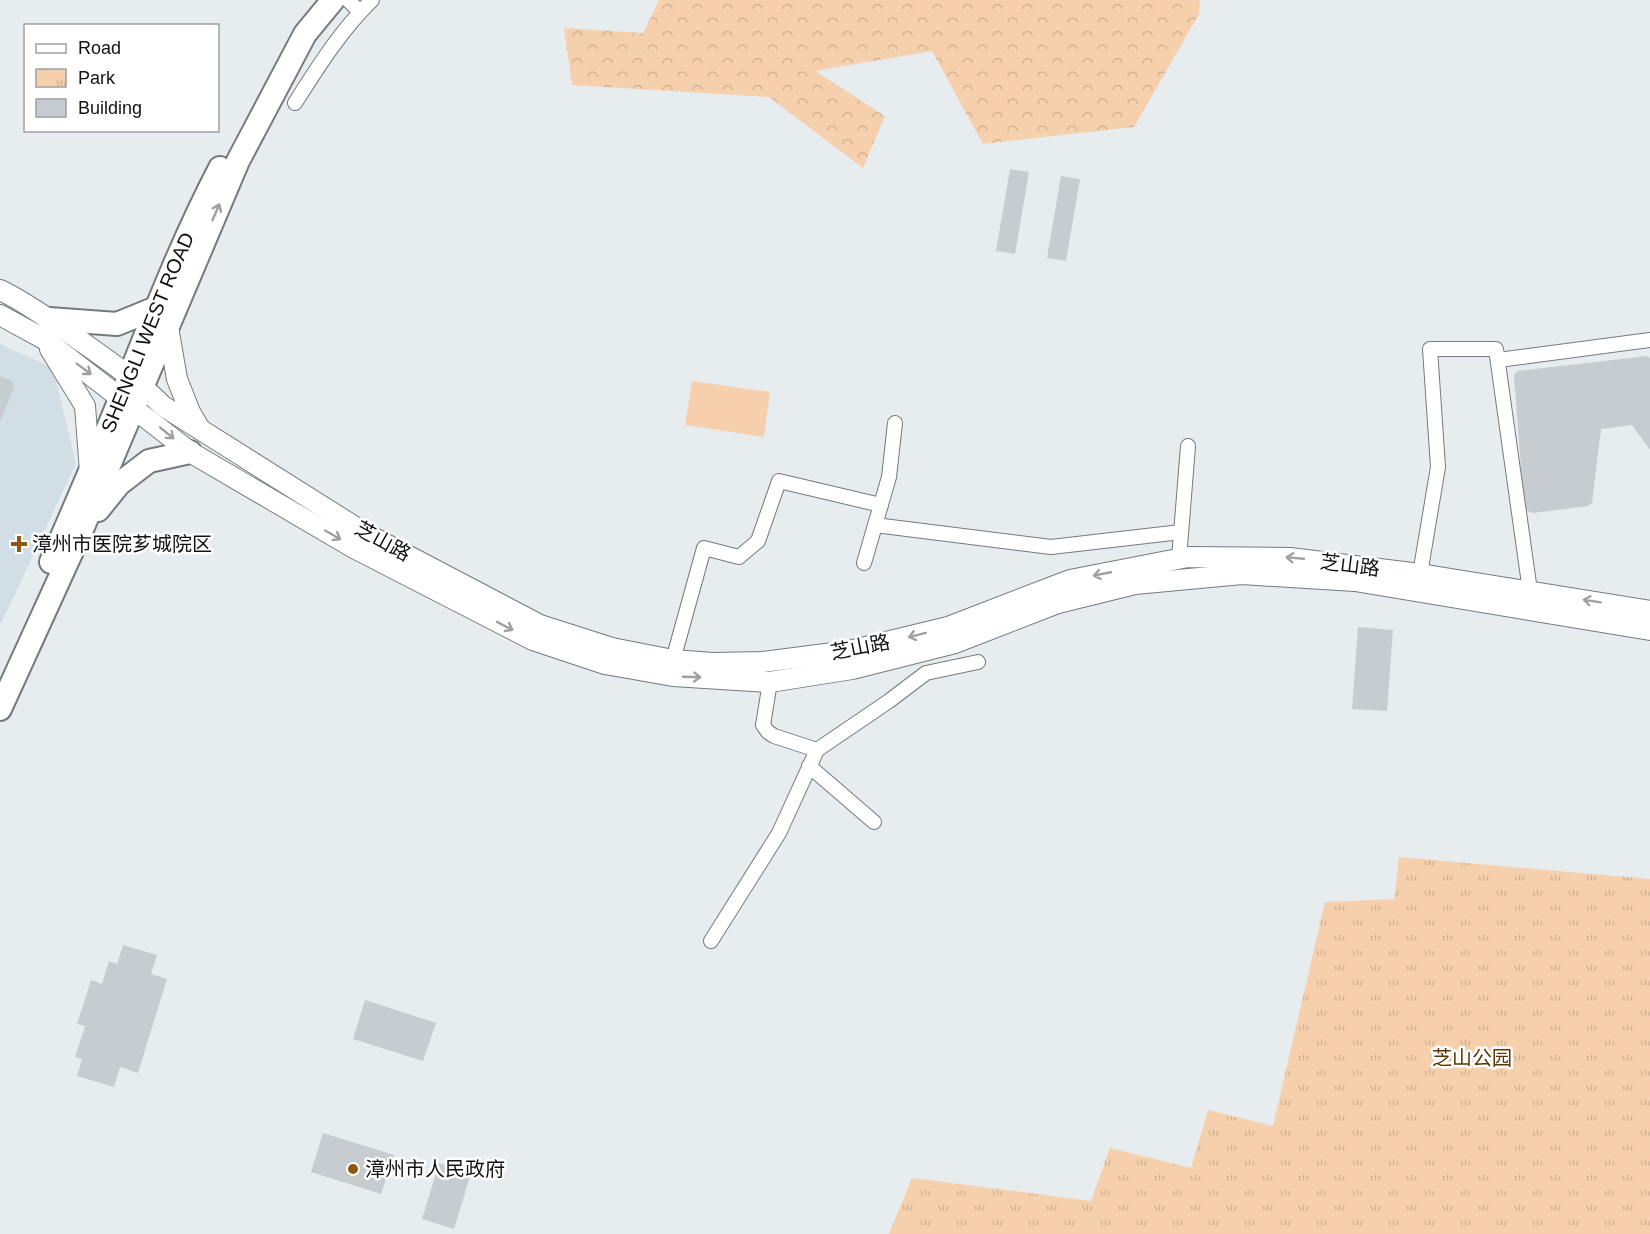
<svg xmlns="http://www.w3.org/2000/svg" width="1650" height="1234" viewBox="0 0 1650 1234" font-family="Arial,'Noto Sans SC',sans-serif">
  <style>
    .built { fill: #d2dee5 }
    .forest { fill: url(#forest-crowns) }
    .park { fill: url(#park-tufts) }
    .garden { fill: #f6d0ad }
    .building { fill: #c6cccf }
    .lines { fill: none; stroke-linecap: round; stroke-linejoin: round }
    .street-casing { stroke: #757a7d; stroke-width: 16 }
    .secondary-casing { stroke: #757a7d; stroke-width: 22 }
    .primary-casing { stroke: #757a7d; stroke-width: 26 }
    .street { stroke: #fff; stroke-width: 14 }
    .secondary { stroke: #fff; stroke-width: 20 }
    .primary { stroke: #fff; stroke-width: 22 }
    .oneway { stroke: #9fa0a1 }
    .poi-dot { fill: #8f5710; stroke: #fff; stroke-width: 2 }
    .labels { text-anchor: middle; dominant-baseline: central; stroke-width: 5; stroke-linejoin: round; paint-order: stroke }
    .street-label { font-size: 20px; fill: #101213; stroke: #fff }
    .poi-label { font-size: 20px; fill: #101213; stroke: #fff; text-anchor: start }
    .park-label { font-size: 20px; fill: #5c3505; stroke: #fff }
  </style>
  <defs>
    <pattern id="forest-crowns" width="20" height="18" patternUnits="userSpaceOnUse" patternTransform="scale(1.5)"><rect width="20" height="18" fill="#f6d0ad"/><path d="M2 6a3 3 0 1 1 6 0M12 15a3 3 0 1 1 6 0" fill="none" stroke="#d2b294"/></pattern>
    <pattern id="park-tufts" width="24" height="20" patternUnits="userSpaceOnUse" patternTransform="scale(1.5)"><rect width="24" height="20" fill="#f6d0ad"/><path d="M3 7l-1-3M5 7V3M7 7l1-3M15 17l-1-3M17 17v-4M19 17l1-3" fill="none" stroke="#d2b294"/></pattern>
  </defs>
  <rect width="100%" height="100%" fill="#e7ecef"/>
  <path class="built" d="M0,344L53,368L76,463L0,626Z"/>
  <path class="forest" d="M659,0H1200L1199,14L1134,127L983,144L932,51L815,71L885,116L863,168L769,97L572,85L564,28L643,33Z"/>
  <path class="park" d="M1399,857L1650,879V1234H889L912,1178L1091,1201L1110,1148L1191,1168L1208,1110L1273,1126L1325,902L1394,899Z"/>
  <path class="garden" d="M692,381L770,392L764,437L685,425Z"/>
  <g class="building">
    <path d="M1010,169L1029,172L1015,254L996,251Z"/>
    <path d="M1061,176L1080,179L1066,261L1047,258Z"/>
    <path d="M1647,356L1650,358V450L1632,425L1601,429L1592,503L1588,506L1533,513L1527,511L1524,507L1514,376L1517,371Z"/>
    <path d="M0,376L11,380L14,387L0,422Z"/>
    <path d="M1358,627L1393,630L1387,711L1352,709Z"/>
    <path d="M123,945L157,955L151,974L167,979L138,1073L120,1067L114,1087L77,1076L82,1059L75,1057L85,1026L77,1024L91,980L102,984L109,961L117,964Z"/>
    <path d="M365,1000L436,1023L423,1061L353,1039Z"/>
    <path d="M323,1133L394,1155L381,1194L311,1172Z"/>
    <path d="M439,1163L471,1173L454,1229L422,1219Z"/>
  </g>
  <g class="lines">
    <g class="street-casing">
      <g id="street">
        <path d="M348,0L360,12"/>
        <path d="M295,103C318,67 341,30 372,0"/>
        <path d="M1498,360L1650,340"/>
        <path d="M875,525L1051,547L1181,532"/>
        <path d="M1179,559L1188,446"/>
        <path d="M864,563L889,477L895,423"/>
        <path d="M1420,574L1438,467L1430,349H1496L1530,591"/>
        <path d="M673,660L704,548L739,557L758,541L779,481L881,505"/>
        <path d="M770,682L763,725L768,732L774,736L817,750"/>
        <path d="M809,766L874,822"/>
        <path d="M711,941L779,833L817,750L889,701L926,673L978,662"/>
      </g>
    </g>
    <g class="secondary-casing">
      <g id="secondary">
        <path d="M0,290C26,302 51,321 75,337C106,359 136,379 163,406L363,532L540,625L612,648L673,660L713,663L762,662L849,651L948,627L1070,580L1188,557L1290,558L1420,574L1650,611"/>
        <path d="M0,315L44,339L190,452L354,548L533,640L605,664L673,676L770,682L852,669L955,643L1058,603L1135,584L1242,574L1355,581L1650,630"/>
        <path d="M168,327L177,379L190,412L200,429"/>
        <path d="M50,349L85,406L90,472"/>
      </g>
    </g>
    <g class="primary-casing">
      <g id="primary">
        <path d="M49,319L117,324L156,308"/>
        <path d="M98,510L119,484L149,461L190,452"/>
        <path id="s1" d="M51,562C78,500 104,439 129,377C157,306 185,235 220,168"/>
        <path d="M0,709L83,527L238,161L305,34L333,0"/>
      </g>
    </g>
    <use href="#street" class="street"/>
    <use href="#secondary" class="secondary"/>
    <use href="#primary" class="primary"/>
  </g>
  <defs><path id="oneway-shaft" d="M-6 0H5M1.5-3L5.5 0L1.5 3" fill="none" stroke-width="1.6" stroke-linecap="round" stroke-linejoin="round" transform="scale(1.5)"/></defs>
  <g class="oneway">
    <use href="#oneway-shaft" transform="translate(216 212) rotate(-67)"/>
    <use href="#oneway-shaft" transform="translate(84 369) rotate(37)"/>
    <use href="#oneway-shaft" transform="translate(167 433) rotate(39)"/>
    <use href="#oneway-shaft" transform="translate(333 535) rotate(30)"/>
    <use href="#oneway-shaft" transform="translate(1295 558) rotate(-175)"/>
    <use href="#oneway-shaft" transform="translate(1102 574) rotate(169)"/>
    <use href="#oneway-shaft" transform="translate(1592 601) rotate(-171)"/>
    <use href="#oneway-shaft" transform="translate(505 626) rotate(27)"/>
    <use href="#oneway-shaft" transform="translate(917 635) rotate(166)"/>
    <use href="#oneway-shaft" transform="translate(692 677) rotate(2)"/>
  </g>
  <g class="poi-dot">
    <path d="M16 535h6v6h6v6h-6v6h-6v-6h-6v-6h6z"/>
    <circle cx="353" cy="1169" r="6"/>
  </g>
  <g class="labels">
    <g class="street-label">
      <text stroke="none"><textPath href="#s1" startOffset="249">SHENGLI WEST ROAD</textPath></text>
      <text transform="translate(383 541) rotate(29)">芝山路</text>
      <text transform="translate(1350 565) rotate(7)">芝山路</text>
      <text transform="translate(860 647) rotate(-11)">芝山路</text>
    </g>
    <g class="poi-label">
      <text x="32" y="544">漳州市医院芗城院区</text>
      <text x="365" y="1169">漳州市人民政府</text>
    </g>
    <g class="park-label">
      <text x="1472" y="1058">芝山公园</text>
    </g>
  </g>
  <rect x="24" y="24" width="195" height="108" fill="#ffffff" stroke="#9fa0a1" stroke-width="1.5"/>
  <rect x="36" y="44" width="30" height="9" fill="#ffffff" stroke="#9fa0a1" stroke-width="1.5"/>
  <text x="78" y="54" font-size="18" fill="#101213">Road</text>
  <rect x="36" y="69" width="30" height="18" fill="url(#park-tufts)" stroke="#9fa0a1" stroke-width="1.5"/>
  <text x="78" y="84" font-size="18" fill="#101213">Park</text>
  <rect x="36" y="99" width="30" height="18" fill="#c6cccf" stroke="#9fa0a1" stroke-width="1.5"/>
  <text x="78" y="114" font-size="18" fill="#101213">Building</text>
</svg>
